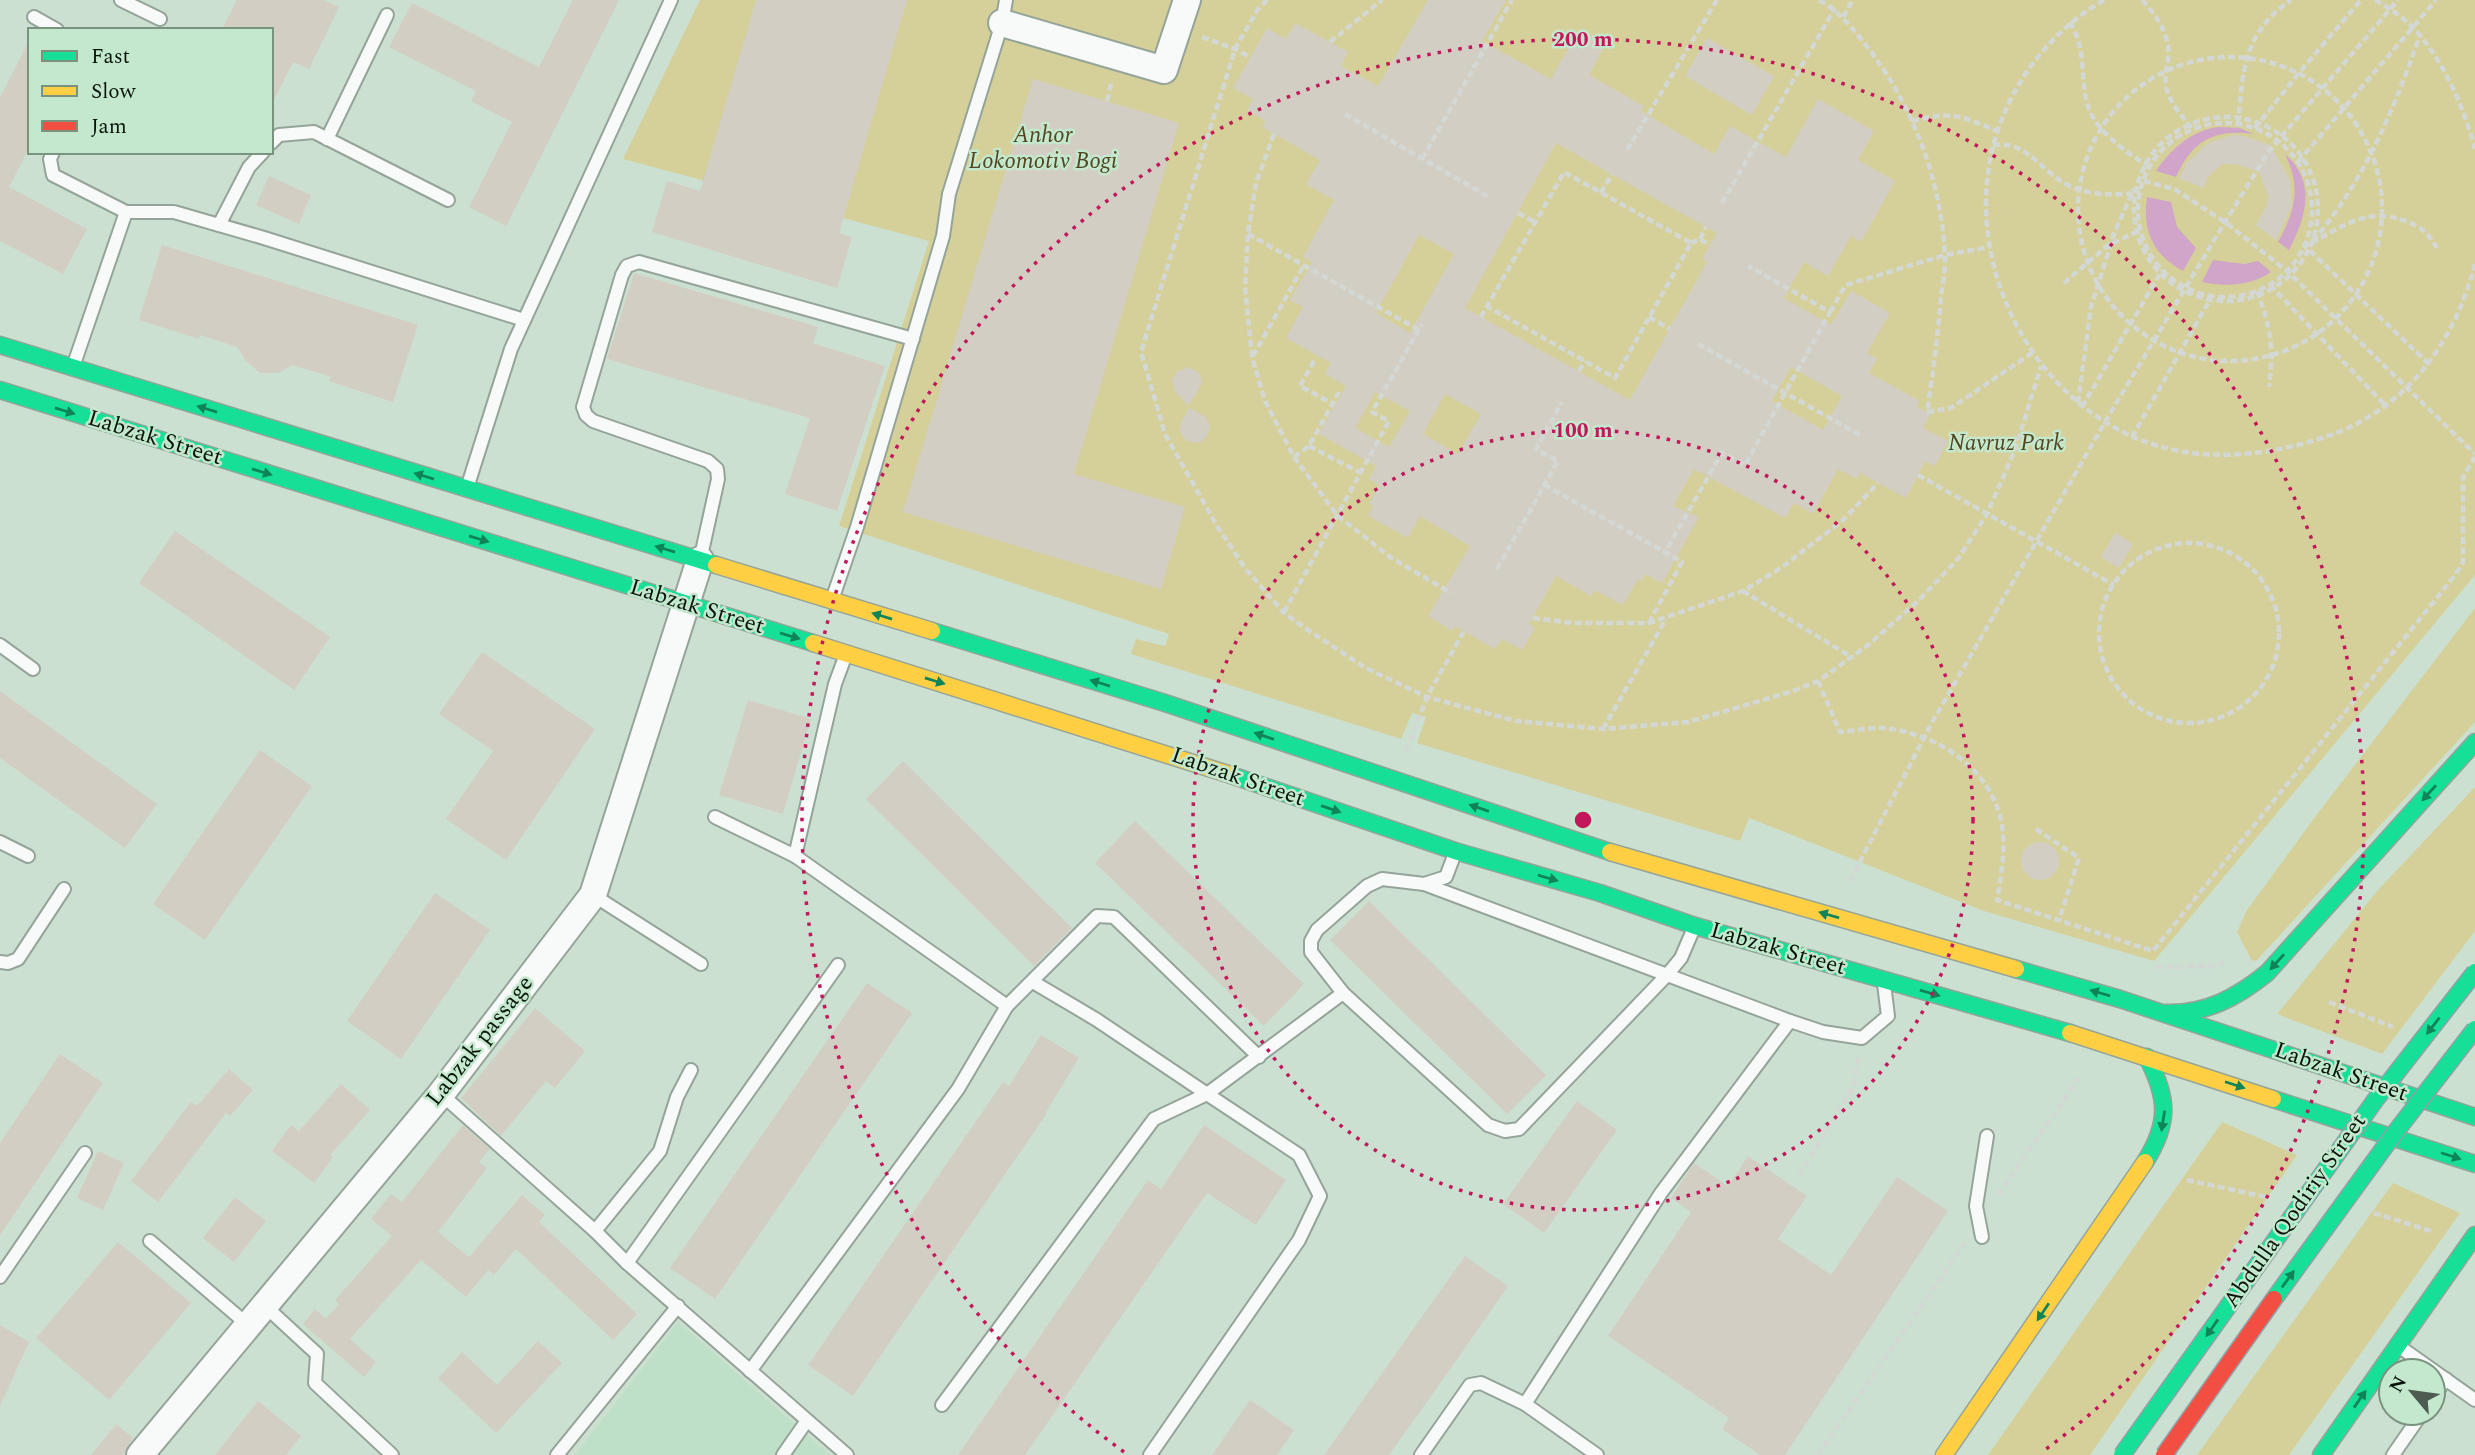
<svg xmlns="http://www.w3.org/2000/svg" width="2475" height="1455" viewBox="0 0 2475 1455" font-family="Spectral,serif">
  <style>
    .built { fill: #bfe0c8 }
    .green { fill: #d5d099 }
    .water { fill: #d0a5c9 }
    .building { fill: #d3cec4; fill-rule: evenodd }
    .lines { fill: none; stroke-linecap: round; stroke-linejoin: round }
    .lane-casing { stroke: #95a499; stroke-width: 16 }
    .street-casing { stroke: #95a499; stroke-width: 30 }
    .fast-casing { stroke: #95a499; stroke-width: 19 }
    .slow-casing { stroke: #95a499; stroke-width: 19 }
    .path { stroke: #d3d8d4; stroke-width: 4.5; stroke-dasharray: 7 3.5; stroke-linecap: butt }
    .lane { stroke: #f7faf8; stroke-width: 12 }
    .street { stroke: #f7faf8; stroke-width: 26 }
    .fast { stroke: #16e098; stroke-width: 16 }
    .slow { stroke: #ffcf43; stroke-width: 16 }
    .fast-bridge-casing { stroke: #94a0a7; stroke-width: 19; stroke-linecap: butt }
    .jam-bridge-casing { stroke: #94a0a7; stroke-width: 19; stroke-linecap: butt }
    .path-bridge { stroke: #d3d8d4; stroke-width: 4.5; stroke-dasharray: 7 3.5; stroke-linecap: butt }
    .fast-bridge { stroke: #16e098; stroke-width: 16 }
    .jam-bridge { stroke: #f24e42; stroke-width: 16 }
    .oneway { fill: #108459 }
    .ring { fill: none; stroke: #c2185b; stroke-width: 3.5; stroke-dasharray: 3.5 7 }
    .labels { text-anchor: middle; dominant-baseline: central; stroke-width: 5; stroke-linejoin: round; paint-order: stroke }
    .park-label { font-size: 23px; font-style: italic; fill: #524620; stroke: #c4e8cd }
    .street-label { font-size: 23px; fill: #08140b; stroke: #c4e8cd }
    .centre { fill: #c2185b; stroke: #c4e8cd; stroke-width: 3.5 }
    .ring-label { font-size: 21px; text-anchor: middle; font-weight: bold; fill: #c2185b; stroke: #c4e8cd; stroke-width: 5; stroke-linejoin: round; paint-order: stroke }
  </style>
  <rect width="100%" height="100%" fill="#cce0d1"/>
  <path class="built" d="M678,1322L830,1455H575Z"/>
  <g class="green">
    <path d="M700,0H2475V575L2154,961L1984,911L1749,818L1740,841L1417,743L1426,717L1412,713L1401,739L1131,654L1136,639L1165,646L1169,634L839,526L929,241L623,159Z"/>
    <path d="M2475,608V722L2257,960L2252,961L2237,932L2247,910L2315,817Z"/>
    <path d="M2475,787V931L2382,1054L2277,1014L2378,890Z"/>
    <path d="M2222,1122L2297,1155L2090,1455H1988Z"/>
    <path d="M2393,1183L2460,1213L2289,1455H2197Z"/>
  </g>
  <g class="water">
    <path d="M2218,127L2239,128L2254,134C2214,129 2193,140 2176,177L2156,171C2170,150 2192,130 2218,127Z"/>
    <path d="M2285,154C2317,182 2306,217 2289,250L2278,242C2296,209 2301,188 2285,154Z"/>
    <path d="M2147,197L2171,202L2177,227L2196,248L2183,271C2153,255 2142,230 2147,197Z"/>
    <path d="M2213,260L2244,264L2258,261L2271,272C2251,286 2226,287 2202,282Z"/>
  </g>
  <g class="building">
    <path d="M237,0H324L339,7L309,69L293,62L271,106V30H222Z"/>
    <path d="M573,0H619L506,226L469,207L512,122L471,101L476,91L389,47L412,3L539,67Z"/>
    <path d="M756,0H907L839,233L852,237L837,288L652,232L667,181L700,191Z"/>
    <path d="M1428,0H1506L1482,41L1551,79L1579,29L1606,43L1589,75L1644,106L1641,111L1714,154L1730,126L1786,157L1818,99L1874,131L1858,160L1895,181L1861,242L1851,236L1828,276L1804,262L1784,298L1831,325L1851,291L1890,313L1867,353L1877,359L1869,373L1920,401L1917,407L1931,414L1923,428L1948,441L1935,466L1925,461L1906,498L1860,473L1857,479L1838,469L1813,514L1794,503L1785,518L1694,469L1673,506L1699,517L1662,583L1645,574L1641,581L1638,579L1623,605L1595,590L1591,596L1556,576L1529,624L1535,628L1522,650L1502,639L1495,649L1455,626L1452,631L1428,616L1470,546L1420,516L1408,538L1368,516L1373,506L1369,504L1379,485L1369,479L1376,466L1319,434L1346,386L1325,374L1331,363L1286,338L1303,307L1290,300L1312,262L1303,257L1334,200L1306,184L1320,160L1262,127L1266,121L1247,110L1253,99L1233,88L1267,28L1286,39L1295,23L1348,52L1341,66L1378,86ZM1556,143L1717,233L1702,259L1707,262L1630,400L1465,308ZM1419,235L1454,254L1410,333L1376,313ZM1791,367L1842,396L1823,430L1772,401ZM1375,392L1410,411L1389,447L1355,428ZM1445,394L1481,414L1458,454L1423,434Z"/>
    <path d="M1707,38L1774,76L1752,115L1685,76Z"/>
    <path d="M30,39V146L9,187L87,229L63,274L0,241V98Z"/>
    <path d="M1033,79L1179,123L1074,474L1185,507L1161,589L903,512Z"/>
    <path d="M2232,135L2244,136L2270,145L2290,180L2292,205L2276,240L2256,225L2267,205L2268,196L2259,172L2235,164H2222L2209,176L2203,188L2179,178L2187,163L2208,143Z"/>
    <path d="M269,176L311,195L299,224L256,205Z"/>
    <path d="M162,245L418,325L393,402L329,381L331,377L293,365L278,373H260L247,362L237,347L200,335L199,339L139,320Z"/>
    <path d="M634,273L818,327L813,343L885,366L837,511L785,494L810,418L607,359Z"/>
    <path d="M1189,367L1200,374L1202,384L1188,406L1175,391L1172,381L1176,372Z"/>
    <path d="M1189,408L1205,416L1210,425L1208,435L1201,442L1195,443L1186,441L1180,432L1181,422Z"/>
    <path d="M175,531L330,637L294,690L139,583Z"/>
    <path d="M2115,533L2133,544L2119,568L2101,557Z"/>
    <path d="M482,652L595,729L506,860L446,819L493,751L439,714Z"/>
    <path d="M0,691L157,804L125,848L0,758Z"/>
    <path d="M748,700L811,719L783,814L719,795Z"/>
    <path d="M260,750L312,786L205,940L153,904Z"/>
    <path d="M903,761L1072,928L1034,966L866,799Z"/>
    <path d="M1135,821L1304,984L1264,1026L1095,863Z"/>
    <circle cx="2040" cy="861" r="19"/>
    <path d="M435,893L490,930L401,1059L347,1021Z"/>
    <path d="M1369,901L1546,1075L1507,1114L1330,940Z"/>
    <path d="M867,983L912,1013L715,1299L670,1268Z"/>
    <path d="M535,1008L585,1051L555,1088L546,1081L501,1136L461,1098Z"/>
    <path d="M1041,1035L1079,1058L1046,1112L1047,1113L853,1396L808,1365L1003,1082L1009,1086Z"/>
    <path d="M60,1054L103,1083L0,1235V1143Z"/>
    <path d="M229,1069L253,1090L230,1116L226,1113L158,1202L131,1181L191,1102L197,1106Z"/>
    <path d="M341,1084L370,1110L330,1155L333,1157L314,1183L272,1151L291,1125L299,1131Z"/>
    <path d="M1577,1101L1617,1130L1544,1233L1503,1204Z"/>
    <path d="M463,1125L490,1149L479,1162L487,1168L438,1232L469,1257L522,1195L545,1215L539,1222L637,1314L613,1340L516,1249L494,1275L488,1270L466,1297L421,1260L350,1339L376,1362L364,1377L303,1324L315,1309L326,1319L339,1304L335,1300L392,1236L371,1219L391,1194L402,1202Z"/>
    <path d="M1204,1125L1286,1180L1256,1225L1207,1193L1025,1455H958L1148,1180L1161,1189Z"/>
    <path d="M98,1151L124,1163L103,1210L77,1198Z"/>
    <path d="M1748,1156L1807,1196L1778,1239L1831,1275L1897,1177L1948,1211L1785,1455H1760L1722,1429L1729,1418L1608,1336L1691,1212L1671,1198L1694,1163L1728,1186Z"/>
    <path d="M235,1197L266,1221L234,1262L203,1238Z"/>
    <path d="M118,1242L191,1303L109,1400L36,1338Z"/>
    <path d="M1465,1256L1508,1286L1456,1361L1389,1455H1324Z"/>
    <path d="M0,1325L29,1342L0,1406Z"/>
    <path d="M538,1341L562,1363L496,1433L438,1378L462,1352L497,1385Z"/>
    <path d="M1250,1400L1294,1430L1277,1455H1212Z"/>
    <path d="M258,1401L301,1436L286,1455H215Z"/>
    <path d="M116,1424L133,1438L123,1455H91Z"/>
  </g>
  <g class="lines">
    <g class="lane-casing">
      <g id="lane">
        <path d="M121,0L160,19"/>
        <path d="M34,17L57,30"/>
        <path d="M327,139L387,15"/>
        <path d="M271,143L279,135L314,132L448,200"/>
        <path d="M53,152L50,159L53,175L126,212L74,364"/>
        <path d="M126,212H174L264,238L524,320"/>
        <path d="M219,225L249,167L263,152"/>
        <path d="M468,485L511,349L671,0"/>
        <path d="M701,556L718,479L717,469L708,461L593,421L586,415L583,407L622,275L627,266L639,262L913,339"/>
        <path d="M833,597L857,527L943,236L949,194L1002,23L1006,0"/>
        <path d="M0,645L33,669"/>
        <path d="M845,657L835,684L795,856L1007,1006"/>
        <path d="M715,817L795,856"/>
        <path d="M0,842L28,856"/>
        <path d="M1424,884L1790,1021L1661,1193L1525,1404L1597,1455"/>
        <path d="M593,895L701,964"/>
        <path d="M0,962L8,963L18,959L64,889"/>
        <path d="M1033,982L1097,1020L1207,1094L1343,993L1311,952V941L1317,930L1367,886L1382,879L1424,884L1446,877L1455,853"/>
        <path d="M1343,993L1488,1125L1505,1131L1519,1129L1667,975L1681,958L1693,930"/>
        <path d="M1790,1021L1823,1032L1862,1038L1888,1016L1884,984"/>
        <path d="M441,1094L595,1231L627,1263L847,1455"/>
        <path d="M595,1231L660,1151L677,1097L691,1070"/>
        <path d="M1982,1237L1976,1206L1987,1136"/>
        <path d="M150,1241L248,1325"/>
        <path d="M627,1263L838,965"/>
        <path d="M0,1277L85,1153"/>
        <path d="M265,1306L317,1354L315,1383L392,1455"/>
        <path d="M2400,1347L2475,1400"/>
        <path d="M750,1371L958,1089L1007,1006L1097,916L1114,917L1259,1057"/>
        <path d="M2433,1397L2446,1379"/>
        <path d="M942,1405L1154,1119L1207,1094L1299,1155L1320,1196L1299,1240L1150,1455"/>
        <path d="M557,1455L678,1306"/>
        <path d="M783,1455L806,1422"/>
        <path d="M1421,1455L1470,1385L1481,1383L1525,1404"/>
        <path d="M2393,1455L2422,1413"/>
      </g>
    </g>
    <g class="street-casing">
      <g id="street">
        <path d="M1002,23L1164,70L1187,0"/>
        <path d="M140,1455L441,1094L593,895L700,560"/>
      </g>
    </g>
    <g class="fast-casing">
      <g id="fast">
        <path d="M0,345L716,565"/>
        <path d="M0,390L813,643"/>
        <path d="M932,631L1165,703L1610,852"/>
        <path d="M1231,775L1455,851L1600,893L1695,926L2070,1033"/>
        <path d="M2016,969L2120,999L2475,1117"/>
        <path d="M2166,1013C2206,1014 2236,998 2267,973L2475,742"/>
        <path d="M2273,1099L2475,1164"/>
        <path d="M2145,1162C2170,1122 2168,1098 2147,1057"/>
        <path d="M2321,1455L2475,1235"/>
      </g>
    </g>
    <g class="slow-casing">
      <g id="slow">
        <path d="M716,565L932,631"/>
        <path d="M813,643L1231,775"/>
        <path d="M1610,852L2016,969"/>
        <path d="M2070,1033L2273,1099"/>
        <path d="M1944,1455L2145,1162"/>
      </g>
    </g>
    <g class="path">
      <path d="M1267,0L1258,9L1235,49L1141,352L1165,434L1217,526L1245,568L1284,613L1311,632L1366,668L1427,697L1516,721L1603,729L1688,722L1790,692L1818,681L1867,646L1918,601L1958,559L1987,514L2015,450L2041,366"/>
      <path d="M1819,0C1837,10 1848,23 1861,39C1911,100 1940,175 1945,254C1946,267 1943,282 1941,296C1938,335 1933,373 1927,412L1951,408L2032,353"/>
      <path d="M2104,0C2051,31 2010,83 1994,143C1961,265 2034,407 2155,445C2209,462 2269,455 2322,438C2404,412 2454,345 2475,264"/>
      <path d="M2142,0C2157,16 2171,36 2168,59C2167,69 2164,77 2166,87C2170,104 2183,117 2193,130"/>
      <path d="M2375,0C2391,9 2406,19 2418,33C2445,64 2465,110 2475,149"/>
      <path d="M1843,17L1853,0"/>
      <path d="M2070,22C2089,53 2078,83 2090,112C2100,134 2130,155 2150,167"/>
      <path d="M1202,37L1235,49L1250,57"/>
      <path d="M1330,42L1382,0"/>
      <circle cx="2230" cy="209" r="152"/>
      <path d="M1107,101L1112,81"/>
      <path d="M1345,114L1487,196"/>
      <path d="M1912,121C1953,111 1959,115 1997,131"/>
      <circle cx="2225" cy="210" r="87"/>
      <path d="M2238,124C2243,71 2243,33 2291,0"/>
      <path d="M2255,128L2299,73L2361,0"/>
      <path d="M1274,134L1256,183L1248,234L1245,287L1252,357L1265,401L1294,457L1337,515L1390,557L1451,593"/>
      <path d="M1993,145C2025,140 2039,168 2064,183C2087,196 2115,196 2140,192"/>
      <path d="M1627,150L1717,0"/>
      <path d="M1422,159L1512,0"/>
      <path d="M2298,162L2436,0"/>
      <path d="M2144,181L2174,189L2225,222L2287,271L2475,454"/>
      <path d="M1601,193L1612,174"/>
      <path d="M1722,203L1835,8"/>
      <path d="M1518,213L1535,222"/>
      <path d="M1248,234L1419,330"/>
      <path d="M1700,239L1706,227"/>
      <path d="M1691,243L1700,239L1710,245"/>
      <path d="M2064,283L2107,246L2140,230"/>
      <path d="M2270,285L2387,407"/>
      <path d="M2257,291C2271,330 2274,346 2269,387"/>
      <path d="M1830,312L1846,285L1945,255L1990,247"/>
      <path d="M1481,317L1564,172L1691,243L1615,378L1488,307"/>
      <path d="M1649,317L1670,329"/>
      <path d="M1698,344L1860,435"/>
      <path d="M1253,356L1304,265"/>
      <path d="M1314,361L1300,386L1333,404"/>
      <path d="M2429,364L2305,246C2340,229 2364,206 2406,221C2420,226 2430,235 2437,248"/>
      <path d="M1579,371L1585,361"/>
      <path d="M2082,407L2162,270"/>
      <path d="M2132,437L2212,296"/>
      <path d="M1309,446L1361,473"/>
      <path d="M1294,457L1309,446L1339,392"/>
      <path d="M1918,475L2114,585"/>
      <path d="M1544,485L1665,552"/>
      <circle cx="2189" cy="633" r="90"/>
      <path d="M1497,569L1558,461L1536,449L1562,402"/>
      <path d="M1743,591L1853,658"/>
      <path d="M1284,612L1389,421L1372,412L1422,324"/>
      <path d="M1533,618L1573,623H1649L1743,591L1781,568L1843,520L1878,483"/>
      <path d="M1649,623L1682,562L1665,552L1722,453L1745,465L1830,312L1748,266"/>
      <path d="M1818,681L1840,732C1854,731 1869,727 1883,728C1937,733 1993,769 2002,826C2006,851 2001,875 1997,900L2153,951L2456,574L2463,562V477L2475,457"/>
      <path d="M1603,729L1666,619"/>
      <path d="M1406,751L1427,697L1464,631"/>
      <path d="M2036,829L2079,858L2059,920"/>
      <path d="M1850,881L1930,726L2105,422L2225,222L2269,151L2398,0"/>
      <path d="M2156,967L2217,966L2224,962"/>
      <path d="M2329,1002L2393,1027"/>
      <path d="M1799,1175L1854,1086L1859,1056"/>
      <path d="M2187,1180L2266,1197"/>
      <path d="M1998,1195L2079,1078"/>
      <path d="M2374,1213L2431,1231"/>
      <path d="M1818,1455L1965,1243"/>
    </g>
    <use href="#lane" class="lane"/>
    <use href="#street" class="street"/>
    <use href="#fast" class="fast"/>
    <use href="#slow" class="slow"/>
    <g class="fast-bridge-casing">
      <g id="fast-bridge">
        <path d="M2274,1299L2394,1134L2475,1029"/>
        <path d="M2122,1455L2376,1099L2475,972"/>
      </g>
    </g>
    <g class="jam-bridge-casing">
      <path id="jam-bridge" d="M2164,1455L2274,1299"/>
    </g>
    <g class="path-bridge">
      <circle cx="2226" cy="209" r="92"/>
      <path d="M2313,241C2365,180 2394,109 2420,35"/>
      <path d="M2078,403L2091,307L2115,231L2134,189"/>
    </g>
    <use href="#fast-bridge" class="fast-bridge"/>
    <use href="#jam-bridge" class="jam-bridge"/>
  </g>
  <defs><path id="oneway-solid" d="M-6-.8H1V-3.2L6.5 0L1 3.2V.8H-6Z" transform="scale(1.75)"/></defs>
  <g class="oneway">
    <use href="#oneway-solid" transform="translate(207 409) rotate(-163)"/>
    <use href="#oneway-solid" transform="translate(65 411) rotate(17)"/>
    <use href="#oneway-solid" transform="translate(262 472) rotate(17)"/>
    <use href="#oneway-solid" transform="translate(424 476) rotate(-163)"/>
    <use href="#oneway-solid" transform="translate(479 539) rotate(17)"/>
    <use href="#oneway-solid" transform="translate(665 549) rotate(-163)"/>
    <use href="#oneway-solid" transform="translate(882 616) rotate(-163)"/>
    <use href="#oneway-solid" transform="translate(790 636) rotate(17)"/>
    <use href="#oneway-solid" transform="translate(935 681) rotate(17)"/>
    <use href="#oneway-solid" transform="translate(1100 683) rotate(-163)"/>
    <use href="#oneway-solid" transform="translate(1264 736) rotate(-161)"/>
    <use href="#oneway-solid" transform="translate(2429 793) rotate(132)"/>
    <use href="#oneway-solid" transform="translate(1479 808) rotate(-161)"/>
    <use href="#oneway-solid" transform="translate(1331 809) rotate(19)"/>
    <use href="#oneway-solid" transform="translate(1548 878) rotate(16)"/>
    <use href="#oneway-solid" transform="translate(1829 915) rotate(-164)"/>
    <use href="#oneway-solid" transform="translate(2277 962) rotate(132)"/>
    <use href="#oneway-solid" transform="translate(1930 993) rotate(16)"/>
    <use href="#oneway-solid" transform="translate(2100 993) rotate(-164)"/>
    <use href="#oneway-solid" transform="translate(2433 1026) rotate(128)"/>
    <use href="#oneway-solid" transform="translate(2235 1085) rotate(18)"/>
    <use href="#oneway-solid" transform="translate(2163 1121) rotate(99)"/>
    <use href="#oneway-solid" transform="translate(2451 1156) rotate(18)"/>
    <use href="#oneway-solid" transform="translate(2288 1279) rotate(-54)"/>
    <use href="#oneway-solid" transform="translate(2043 1312) rotate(124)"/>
    <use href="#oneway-solid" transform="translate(2212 1328) rotate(125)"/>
    <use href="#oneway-solid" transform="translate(2360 1399) rotate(-55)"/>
  </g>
  <g class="ring">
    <circle cx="1583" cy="820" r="390"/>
    <path d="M1124 1452A781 781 0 1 1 2042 1452"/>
  </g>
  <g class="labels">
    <g class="park-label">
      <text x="1043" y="135">Anhor<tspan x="1043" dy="26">Lokomotiv Bogi</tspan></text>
      <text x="2006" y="443">Navruz Park</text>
    </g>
    <g class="street-label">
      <text transform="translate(155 438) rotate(17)">Labzak Street</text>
      <text transform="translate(697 607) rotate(17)">Labzak Street</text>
      <text transform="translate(1238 777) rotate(19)">Labzak Street</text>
      <text transform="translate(1778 949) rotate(16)">Labzak Street</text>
      <text transform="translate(480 1041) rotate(-52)">Labzak passage</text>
      <text transform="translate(2341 1072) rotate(19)">Labzak Street</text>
      <text transform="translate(2295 1211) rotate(-55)">Abdulla Qodiriy Street</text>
    </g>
  </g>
  <circle cx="1583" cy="820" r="10" class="centre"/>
  <g class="ring-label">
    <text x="1583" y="46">200 m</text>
    <text x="1583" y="437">100 m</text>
  </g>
  <rect x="28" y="28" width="245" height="126" fill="#c4e8cd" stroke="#79937f" stroke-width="2"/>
  <rect x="42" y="51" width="35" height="10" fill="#16e098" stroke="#79937f" stroke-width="2"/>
  <text x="91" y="63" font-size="21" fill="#08140b">Fast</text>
  <rect x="42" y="86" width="35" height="10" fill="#ffcf43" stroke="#79937f" stroke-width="2"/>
  <text x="91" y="98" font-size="21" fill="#08140b">Slow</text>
  <rect x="42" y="121" width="35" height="10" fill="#f24e42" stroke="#79937f" stroke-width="2"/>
  <text x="91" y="133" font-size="21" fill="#08140b">Jam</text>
  <g transform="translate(2412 1392) rotate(299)"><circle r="33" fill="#c4e8cd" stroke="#79937f" stroke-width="2"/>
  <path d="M0-5L12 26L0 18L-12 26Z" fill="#4d5b50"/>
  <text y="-10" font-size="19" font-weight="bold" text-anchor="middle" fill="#08140b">N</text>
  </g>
</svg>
